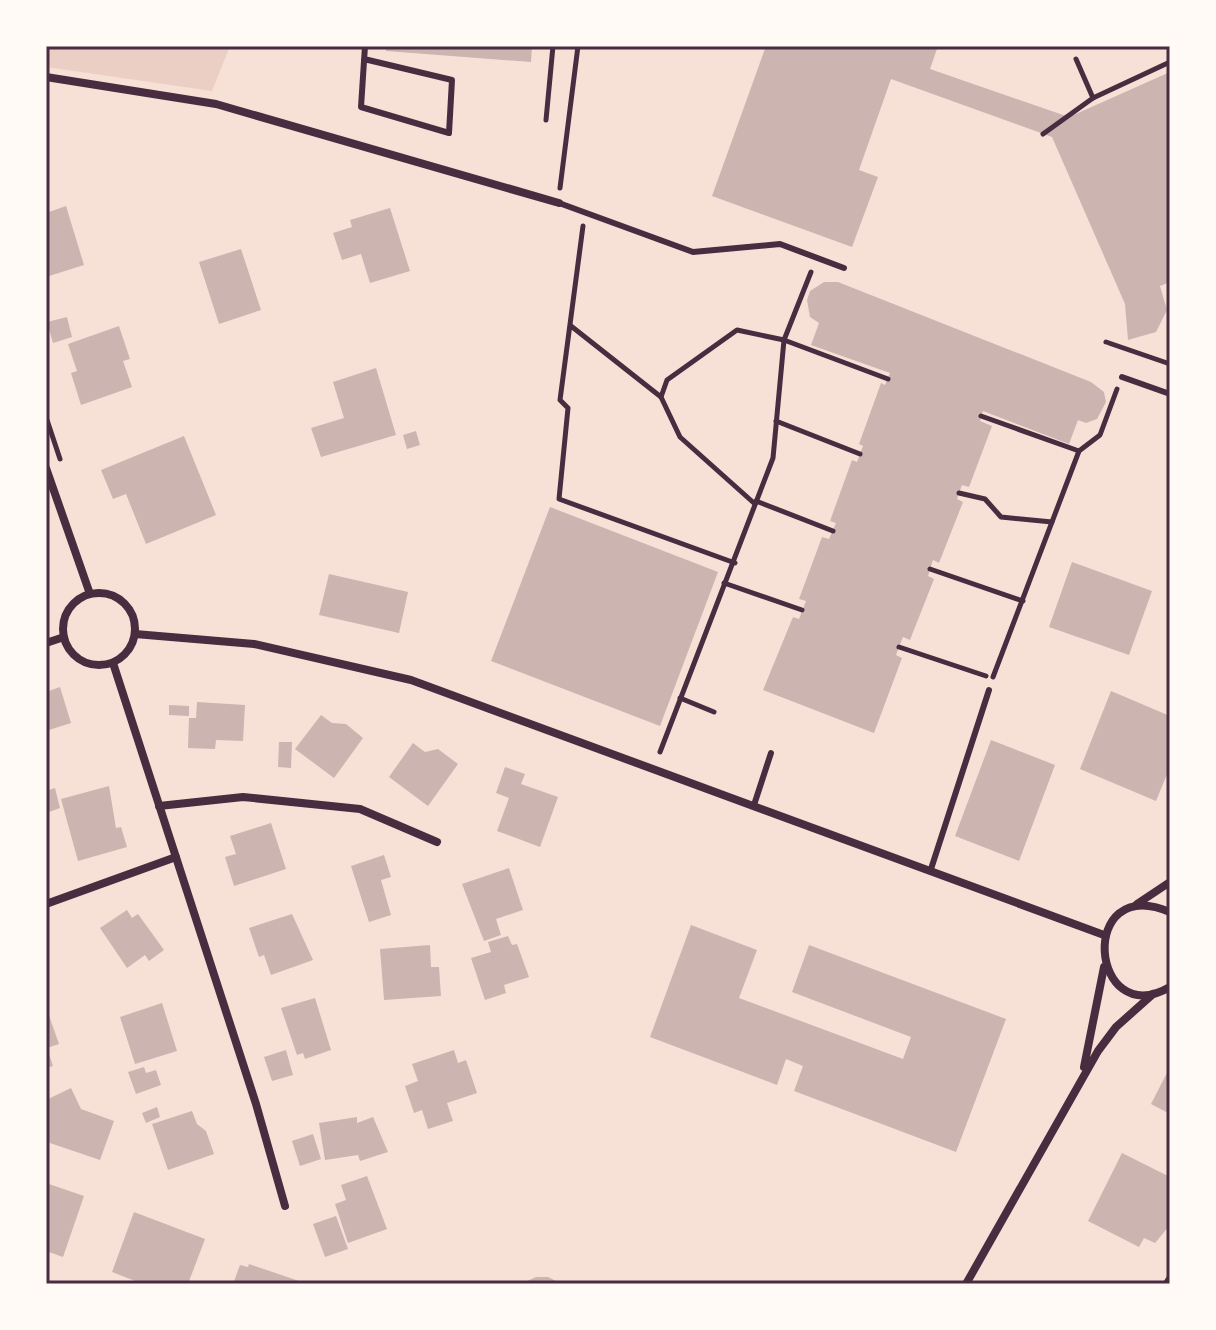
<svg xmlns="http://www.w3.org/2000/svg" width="1216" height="1330" viewBox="0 0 1216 1330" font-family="Georgia,serif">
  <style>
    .green { fill: #ebcfc5 }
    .building { fill: #ccb4b1 }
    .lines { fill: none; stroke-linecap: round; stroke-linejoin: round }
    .path { stroke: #4a2c40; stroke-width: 5 }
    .service { stroke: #4a2c40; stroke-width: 6 }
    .minor { stroke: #4a2c40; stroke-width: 8 }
    .neatline { fill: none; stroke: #4a2c40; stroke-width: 3 }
  </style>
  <rect width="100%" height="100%" fill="#f7e1d7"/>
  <path class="green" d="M46,46H230L212,91L46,67Z"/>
  <g class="building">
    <path d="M386,46H532L531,62L386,51Z"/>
    <path d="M766,46H938L930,69L1069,117L1170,72V282L1160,286L1167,310L1156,332L1128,340L1125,304L1052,137L891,79L859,170L878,177L852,247L712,196Z"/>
    <path d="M66,206L84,265L46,277V213Z"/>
    <path d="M390,208L410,271L370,283L361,254L342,260L333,233L352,227L350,220Z"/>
    <path d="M241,249L261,310L219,324L199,262Z"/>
    <path d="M824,282H838L1091,382L1104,392L1106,402L1097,419L1086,423L1078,420L1069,444L983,411L980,421L992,426L969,487L962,485L959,493L957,499L963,502L939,563L933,560L928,576L934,579L910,640L903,637L899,647L896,655L902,658L874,733L763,690L793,617L799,619L806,601L799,599L822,537L829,539L836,523L830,521L852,460L857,462L863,446L859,444L881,383L885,385L890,373L811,345L819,323L810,317L807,300L810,291Z"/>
    <path d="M67,317L72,337L53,343L47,322Z"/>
    <path d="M119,326L130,359L123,361L132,387L81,405L71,373L77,371L68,344Z"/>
    <path d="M376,368L396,435L321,457L311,428L344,418L333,382Z"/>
    <path d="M416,431L420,445L407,449L403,435Z"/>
    <path d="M184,436L216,515L146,544L126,494L113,499L101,470Z"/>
    <path d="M550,507L718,572L660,726L491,661Z"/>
    <path d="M1072,562L1152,591L1129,655L1049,627Z"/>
    <path d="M329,574L408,592L399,633L319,615Z"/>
    <path d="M60,687L71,723L46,731V692Z"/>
    <path d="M1111,691L1170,716V767L1156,801L1080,769Z"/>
    <path d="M197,702L245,705L243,741L216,740L215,749L188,748L189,718H196Z"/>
    <path d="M169,705L189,706V716L169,715Z"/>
    <path d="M321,715L332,723L346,724L363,738L334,778L295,749Z"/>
    <path d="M991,740L1055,765L1019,861L955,836Z"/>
    <path d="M279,742H292L291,768L278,767Z"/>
    <path d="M413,743L425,752L438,749L458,764L428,806L389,777Z"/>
    <path d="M505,767L525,774L521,784L558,797L540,847L497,831L509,798L496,793Z"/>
    <path d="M109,786L116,828L121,827L127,847L78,861L61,799Z"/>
    <path d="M55,788L60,808L49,812L46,791Z"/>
    <path d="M271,823L286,869L234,886L225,857L236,854L230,836Z"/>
    <path d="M384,855L391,877L381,880L391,915L369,922L351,866Z"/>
    <path d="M509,868L523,910L496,919L501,935L484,941L462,884Z"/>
    <path d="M127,910L132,918L138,914L164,950L149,961L145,955L127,968L100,928Z"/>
    <path d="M292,914L313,960L271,975L264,955L259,957L249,928Z"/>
    <path d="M691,925L757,950L739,998L903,1059L911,1037L792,992L809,945L1006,1019L956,1152L794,1091L803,1066L786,1059L777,1085L650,1037Z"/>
    <path d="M508,936L512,945L517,944L529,977L504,985L506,993L485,1000L471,958L491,952L488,942Z"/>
    <path d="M430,945L431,967H439L441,996L384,1000L380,949Z"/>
    <path d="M315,998L331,1050L305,1059L303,1053L297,1055L281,1008Z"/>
    <path d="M162,1003L177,1051L135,1064L120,1017Z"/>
    <path d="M46,1007L59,1044L47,1048L53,1066L46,1068Z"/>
    <path d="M286,1050L293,1075L272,1081L264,1057Z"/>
    <path d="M454,1050L458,1063L466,1060L477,1093L447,1103L453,1121L428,1129L422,1110L414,1113L405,1086L418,1081L412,1064Z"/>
    <path d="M144,1067L146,1073L156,1070L161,1085L136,1094L128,1072Z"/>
    <path d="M1170,1067V1114L1151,1104Z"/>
    <path d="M71,1088L81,1109L114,1121L100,1160L50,1143L46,1135V1100Z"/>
    <path d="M157,1107L160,1117L146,1123L142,1113Z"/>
    <path d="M192,1111L197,1124L206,1131L214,1154L168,1170L152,1124Z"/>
    <path d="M357,1117V1123L373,1117L388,1152L360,1161L358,1155L325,1160L319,1123Z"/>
    <path d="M313,1134L321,1159L300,1166L292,1141Z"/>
    <path d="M1122,1153L1170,1177V1225L1155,1243L1144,1238L1139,1247L1088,1221Z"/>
    <path d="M367,1176L387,1229L348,1243L335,1204L346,1200L341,1185Z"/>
    <path d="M46,1183L84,1196L63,1257L46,1251Z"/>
    <path d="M134,1212L205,1239L188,1284H143L112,1272Z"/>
    <path d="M336,1216L348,1249L325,1257L313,1224Z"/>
    <path d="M249,1264L299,1281L298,1284H233L240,1265L248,1267Z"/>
    <path d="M536,1277H548L562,1284H521Z"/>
  </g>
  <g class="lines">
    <g class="path">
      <path d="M1076,59L1093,98"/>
      <path d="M546,120L553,46"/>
      <path d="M1043,134L1093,98L1170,62"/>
      <path d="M560,188L578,46"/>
      <path d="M583,226L560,400L568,408L559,499L735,563"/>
      <path d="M571,326L661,397"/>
      <path d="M1106,342L1170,364"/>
      <path d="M981,416L1079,451"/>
      <path d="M46,417L60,459"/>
      <path d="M776,421L860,454"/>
      <path d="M959,493L985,499L1001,517L1052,522"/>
      <path d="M756,501L833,531"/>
      <path d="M755,504L680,437L661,397L667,380L737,330L784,340L888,379"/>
      <path d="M930,569L1023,601"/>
      <path d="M724,583L802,610"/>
      <path d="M899,647L986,676"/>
      <path d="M993,677L1079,451L1100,435L1117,389"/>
      <path d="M680,698L714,712"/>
      <path d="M660,752L773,458L784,340L811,272"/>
      <path d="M1165,1284L1170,1276"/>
    </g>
    <g class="service">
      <path d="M364,59L452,80L449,133L361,107L365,46"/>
      <path d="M559,203L693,252L780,244L844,268"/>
      <path d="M1122,377L1170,394"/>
      <path d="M754,805L771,753"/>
      <path d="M931,869L989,690"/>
    </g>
    <g class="minor">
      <path d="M46,77L216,104L559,203"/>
      <path d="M46,468L90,594"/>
      <circle cx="99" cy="629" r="36"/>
      <path d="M135,634L254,644L411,680L1104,935"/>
      <path d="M46,643L64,637"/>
      <path d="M113,663L256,1104L285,1206"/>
      <path d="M159,806L243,797L360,809L437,842"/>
      <path d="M46,904L176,857"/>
      <path d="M1137,904L1170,882"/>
      <path d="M1170,912C1076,872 1090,1033 1170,987"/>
      <path d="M1084,1067L1104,967"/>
      <path d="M966,1284L1098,1051L1116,1027L1153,994"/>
    </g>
  </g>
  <rect width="1216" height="1330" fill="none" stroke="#fffaf5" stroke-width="96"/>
  <rect x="48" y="48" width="1120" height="1234" class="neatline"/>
</svg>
